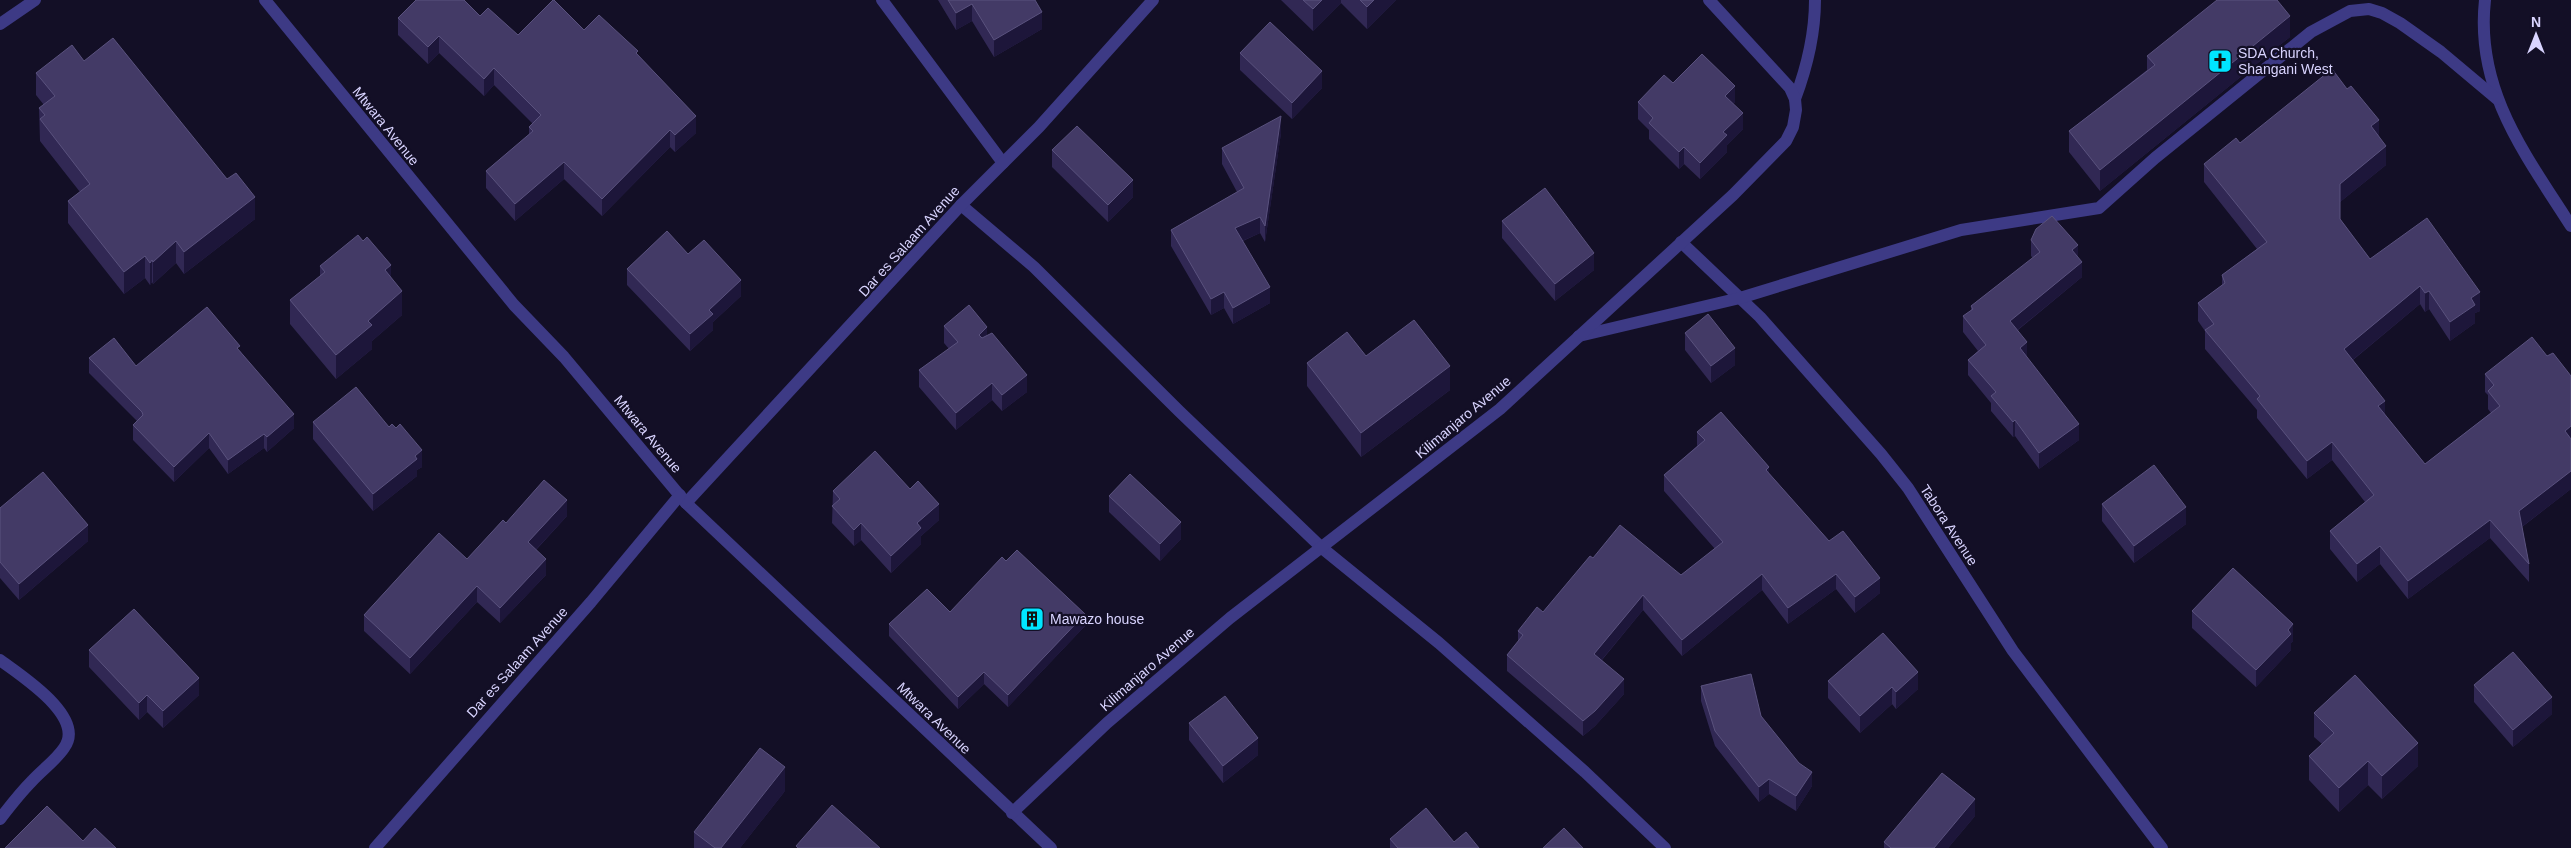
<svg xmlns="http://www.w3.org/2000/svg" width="2571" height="848" viewBox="0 0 2571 848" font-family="Arial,sans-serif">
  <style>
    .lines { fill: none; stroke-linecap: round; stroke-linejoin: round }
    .minor { stroke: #3d3a85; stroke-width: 12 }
    .wall { fill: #312854 }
    .shaded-wall { fill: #1d163a }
    .building { fill: #433a66; stroke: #5a527e }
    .labels { text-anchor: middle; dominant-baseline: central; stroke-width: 4.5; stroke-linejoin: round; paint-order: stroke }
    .poi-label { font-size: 14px; fill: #d9d4ff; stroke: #130f26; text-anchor: start }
    .street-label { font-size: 14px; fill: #d9d4ff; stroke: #130f26 }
  </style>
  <rect width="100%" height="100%" fill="#130f26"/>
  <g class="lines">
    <g class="minor">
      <path d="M265,0L514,305L564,357L686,503L1051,848"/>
      <path d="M882,0L1003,163"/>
      <path d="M2485,0C2475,90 2525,154 2571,226"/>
      <path d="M0,24L35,0"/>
      <path d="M1795,99C1807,67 1815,34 1815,0"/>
      <path d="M961,205L1034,267L1179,411L1322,548L1439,643L1585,772L1665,848"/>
      <path d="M1681,242L1760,317L1881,454L1908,488L2013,651L2162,848"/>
      <path d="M1579,336L1740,298L1961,230L2099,208L2155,158L2311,32L2350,11L2369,9L2382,13L2400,23L2441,52L2497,99"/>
      <path d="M686,503L961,205L1039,127L1153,0"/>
      <path d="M0,660C20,675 87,717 64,748C56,760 42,770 32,781C20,793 10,806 0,819"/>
      <path d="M1012,813L1107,723L1230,618L1500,409L1733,195L1786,141L1793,127L1796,110L1795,99L1790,88L1709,0"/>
      <path d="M375,848L591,602L680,495"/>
    </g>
  </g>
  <g class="wall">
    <path d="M938,0H1035L1042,29L994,57L972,21L956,30Z"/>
    <path d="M1281,0H1396L1367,29L1341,3L1313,31Z"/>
    <path d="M480,16L518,35L584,30L638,55L696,133L675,152L670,147L602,216L564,179L515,221L486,188V171L529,135V127L533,124L494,85L484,96L439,53L428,64L398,35V18Z"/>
    <path d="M2290,37L2100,191L2069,152V131L2147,70V56Z"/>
    <path d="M1240,53L1322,88L1292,119L1240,70Z"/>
    <path d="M84,61L255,219L184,274L176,263L153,284L152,282L150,285L145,278L124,294L68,223V201L80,192L40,141L39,108L44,105L36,95V73Z"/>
    <path d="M1673,83L1735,102L1733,104L1743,129L1727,145V152L1700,179L1684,164L1679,169L1649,139V130L1638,119V102Z"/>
    <path d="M1281,133L1265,242L1260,233L1243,241L1270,303L1233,324L1224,308L1211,315L1171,246V230L1237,192L1222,164V148Z"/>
    <path d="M2379,136L2386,165L2340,202V219L2370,259L2480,311L2475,313V323L2450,341L2429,309L2425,312L2420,304L2353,360L2385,415L2425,464L2491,413L2488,409V395L2485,392V374L2547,356L2571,376V489L2522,527L2529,564V582L2490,538L2408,599L2380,564L2357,582L2330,549V531L2365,502L2332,460L2307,479L2257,418V410L2205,349V331L2198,321V303L2222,285V275L2257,249L2204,182V164L2240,143Z"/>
    <path d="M1052,150L1133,197L1108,222L1052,167Z"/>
    <path d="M1502,221L1594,270L1555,301L1502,238Z"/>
    <path d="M2031,240L2078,257L2082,277L2018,330L2027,358L2079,440L2039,469L2015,436L2013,437L1991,411V403L1968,375V360L1978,351L1963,332V316L1971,311V306L2033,258L2031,256Z"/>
    <path d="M688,254L741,296L713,322V330L690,351L627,285V269Z"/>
    <path d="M320,266L391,278L402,315L372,341V349L336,379L290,324V300L320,276Z"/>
    <path d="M944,326L987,335L1027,392L1002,411L992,400L956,430L919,387V370L949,349L944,343Z"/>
    <path d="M1685,333L1735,365L1711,383L1685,350Z"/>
    <path d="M240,351L294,428L267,452L264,448L228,474L209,448L174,482L133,440V425L137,421L89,373V358L136,366Z"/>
    <path d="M1366,356L1450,390L1361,457L1307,386V363Z"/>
    <path d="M313,422L422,467L417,470V476L373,511L313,439Z"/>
    <path d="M1697,432L1769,474L1829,541L1880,593L1855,613L1836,589L1788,624L1762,590L1682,656L1643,610L1602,660L1624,694L1595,726L1583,736L1507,671V655L1518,642V631L1543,612L1593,558L1681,575L1715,549L1664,491V475L1697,446Z"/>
    <path d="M833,491L939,520L921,536V544L891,573L861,540L854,546L832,523Z"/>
    <path d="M1109,496L1181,539L1160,561L1109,512Z"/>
    <path d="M2102,504L2186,524L2134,563L2102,521Z"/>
    <path d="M0,508L88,541L19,600L0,578Z"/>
    <path d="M567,516L536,550L546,575L500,623L477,602L410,674L364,631V615L467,559L506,523Z"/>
    <path d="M1006,561L1085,626L1008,707L984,684L958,709L889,636V624L950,612Z"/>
    <path d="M2192,611L2293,641L2291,643V650L2256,687L2192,628Z"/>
    <path d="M89,650L199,695L163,728L147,712L139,720L89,667Z"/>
    <path d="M1828,681L1918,689L1896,709L1892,704L1860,733L1828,698Z"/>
    <path d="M2474,685L2552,714L2513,747L2474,702Z"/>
    <path d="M1701,686L1761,716L1812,786L1796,811L1769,794L1759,802L1715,746L1701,701Z"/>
    <path d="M2314,713L2418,766L2382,799L2368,785L2339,812L2309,780V756L2322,744L2314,737Z"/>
    <path d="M1189,723L1258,755L1223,783L1189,740Z"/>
    <path d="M785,791L740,848H694V832Z"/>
    <path d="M1975,816L1948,848H1884V842Z"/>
    <path d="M1390,839L1479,848H1390Z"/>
  </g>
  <g class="shaded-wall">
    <path d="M1322,0H1341V3L1313,31V9Z"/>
    <path d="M1374,0H1396L1367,29V7Z"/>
    <path d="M972,4V21L956,30V13Z"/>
    <path d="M1042,12V29L994,57V40Z"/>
    <path d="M2290,16V37L2100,191V170Z"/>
    <path d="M439,36V53L428,64V47Z"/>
    <path d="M494,68V85L484,96V79Z"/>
    <path d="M1322,71V88L1292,119V103Z"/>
    <path d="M1735,86V102L1725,113V96Z"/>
    <path d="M1743,113V129L1727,145V152L1700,179V163L1723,132Z"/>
    <path d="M696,116V133L675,152V135Z"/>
    <path d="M1281,116V133L1265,242V226Z"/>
    <path d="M2379,120V138L2371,126Z"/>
    <path d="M670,130V147L602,216V199Z"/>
    <path d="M2386,146V165L2340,202V184Z"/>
    <path d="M1684,147V164L1679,169V152Z"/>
    <path d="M564,162V179L515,221V204Z"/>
    <path d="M1133,180V197L1108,222V205Z"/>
    <path d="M255,197V219L184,274V252Z"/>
    <path d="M1260,217V233L1235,244V228Z"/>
    <path d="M176,241V263L153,284V262Z"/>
    <path d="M2078,245V261L2072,250Z"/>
    <path d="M1594,253V270L1555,301V284Z"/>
    <path d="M145,256V278L124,294V272Z"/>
    <path d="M152,260V282L150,285V263Z"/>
    <path d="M2082,262V277L2010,336V321Z"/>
    <path d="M391,265V288L385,270Z"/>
    <path d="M741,280V296L713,322V330L690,351V334L709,310Z"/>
    <path d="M2420,286V304L2344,367V349Z"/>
    <path d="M1270,287V303L1233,324V308Z"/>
    <path d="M402,291V315L372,341V349L336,379V355L368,321Z"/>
    <path d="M2429,291V309L2425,312V293Z"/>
    <path d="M1224,292V308L1211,315V299Z"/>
    <path d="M2480,292V311L2475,313V323L2450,341V322L2471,298Z"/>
    <path d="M987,327V344L979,335Z"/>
    <path d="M2027,342V357L2020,348Z"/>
    <path d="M1735,348V365L1711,383V366Z"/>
    <path d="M1450,366V390L1361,457V433Z"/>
    <path d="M1027,375V392L1002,411V395Z"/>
    <path d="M992,383V400L956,430V413Z"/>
    <path d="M2385,401V419L2378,406Z"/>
    <path d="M294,414V428L267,452V437Z"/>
    <path d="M2015,420V436L2013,437V422Z"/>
    <path d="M2079,424V440L2039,469V453Z"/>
    <path d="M2571,426V444L2565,431Z"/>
    <path d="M209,433V448L174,482V467Z"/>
    <path d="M264,434V448L228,474V460Z"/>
    <path d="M2332,442V460L2307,479V461Z"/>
    <path d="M422,450V467L417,470V476L373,511V494Z"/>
    <path d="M1769,467V482L1766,470Z"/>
    <path d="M2571,471V489L2519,529V511Z"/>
    <path d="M567,500V516L528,558V542Z"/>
    <path d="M939,504V520L921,536V544L891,573V556L917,523Z"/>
    <path d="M2186,507V524L2134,563V546Z"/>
    <path d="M2490,520V538L2408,599V581Z"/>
    <path d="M1181,522V539L1160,561V544Z"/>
    <path d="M861,523V540L854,546V530Z"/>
    <path d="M88,525V541L19,600V584Z"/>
    <path d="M2380,546V564L2357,582V564Z"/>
    <path d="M546,559V575L500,623V608Z"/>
    <path d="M1762,574V590L1682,656V640Z"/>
    <path d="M1836,574V589L1788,624V608Z"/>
    <path d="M1880,578V593L1855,613V597Z"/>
    <path d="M477,586V602L410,674V658Z"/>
    <path d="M1643,595V610L1594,669V654Z"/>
    <path d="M1085,614V626L1008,707V695Z"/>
    <path d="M2293,624V641L2291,643V650L2256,687V670Z"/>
    <path d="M984,672V684L958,709V697Z"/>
    <path d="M1918,672V689L1896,709V692Z"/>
    <path d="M199,678V695L163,728V711Z"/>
    <path d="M1624,679V694L1595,726L1583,736V721Z"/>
    <path d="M1892,687V704L1860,733V716Z"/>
    <path d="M147,695V712L139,720V703Z"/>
    <path d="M2552,697V714L2513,747V730Z"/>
    <path d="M1258,738V755L1223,783V766Z"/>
    <path d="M2418,743V766L2382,799V776Z"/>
    <path d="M2368,761V785L2339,812V788Z"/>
    <path d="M785,767V791L740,848H721Z"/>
    <path d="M1812,772V786L1796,811V796Z"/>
    <path d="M1769,779V794L1759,802V787Z"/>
    <path d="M1975,799V816L1948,848H1934Z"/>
  </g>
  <g class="building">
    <path d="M416,0H464L480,16L488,8L518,35L553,0H554L584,30L599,15L638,51L636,53L696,116L675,135L670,130L602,199L564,162L515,204L486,171L533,131L529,127L541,115L494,68L484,79L439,36L428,47L398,18Z"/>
    <path d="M948,0H1035L1042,12L994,40L972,4L956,13Z"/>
    <path d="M1303,0H1322L1313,9Z"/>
    <path d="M1360,0H1374L1367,7Z"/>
    <path d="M2217,0H2277L2290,16L2100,170L2069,131L2155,65L2147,56Z"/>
    <path d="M1270,22L1322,71L1292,103L1240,53Z"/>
    <path d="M113,38L227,179L236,173L255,197L184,252L176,241L153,262L152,260L150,263L145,256L124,272L68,201L90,184L40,119L45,115L39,108L55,96L36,73L72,45L84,61Z"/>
    <path d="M1702,54L1735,86L1725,96L1743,113L1723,132L1727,135L1700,163L1684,147L1679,152L1649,123L1653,118L1638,102L1664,75L1673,83Z"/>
    <path d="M2332,69L2347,89L2351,86L2379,120L2371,126L2386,146L2340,184V219L2370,259L2427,218L2480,292L2471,298L2475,305L2450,322L2429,291L2425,293L2420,286L2344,349L2385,401L2378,406L2425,464L2500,406L2488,391L2494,385L2485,374L2532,337L2547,356L2553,353L2571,376V426L2565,431L2571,439V471L2519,511L2529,564L2490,520L2408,581L2380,546L2357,564L2330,531L2374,495L2332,442L2307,461L2257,399L2260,396L2205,330L2214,324L2198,303L2225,283L2222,275L2267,242L2204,164L2236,138L2240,143Z"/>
    <path d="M1281,116L1265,226L1260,217L1235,228L1270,287L1233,308L1224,292L1211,299L1171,230L1244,188L1222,148Z"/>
    <path d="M1077,126L1133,180L1108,205L1052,150Z"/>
    <path d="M1545,188L1594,253L1555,284L1502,221Z"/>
    <path d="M2052,216L2078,245L2072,250L2082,262L2010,321L2027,342L2020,348L2079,424L2039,453L2015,420L2013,422L1991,396L1996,392L1968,360L1986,345L1963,316L1973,309L1971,306L2040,252L2031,240L2036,229Z"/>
    <path d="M667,231L688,254L704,240L741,280L709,310L713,314L690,334L627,269Z"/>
    <path d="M358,235L363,241L367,237L391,265L385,270L402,291L368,321L372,325L336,355L290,300L325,272L320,266Z"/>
    <path d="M969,305L987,327L979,335L982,338L992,333L1027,375L1002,395L992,383L956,413L919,370L958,342L944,326Z"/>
    <path d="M207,307L240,346L237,348L294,414L267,437L264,434L228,460L209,433L174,467L133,425L143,415L142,412L89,358L114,338L136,366Z"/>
    <path d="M1708,314L1735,348L1711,366L1685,333Z"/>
    <path d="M1414,320L1450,366L1361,433L1307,363L1347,332L1366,356Z"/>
    <path d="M356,387L389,427L392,424L396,428L400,424L422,450L415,456L417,459L373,494L313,422Z"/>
    <path d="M1721,412L1769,467L1766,470L1829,541L1843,531L1880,578L1855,597L1836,574L1788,608L1762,574L1682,640L1643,595L1594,654L1624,679L1595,711L1583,721L1507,655L1523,635L1518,631L1537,607L1543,612L1590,556L1593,558L1620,525L1681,575L1723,542L1664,475L1705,440L1697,432Z"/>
    <path d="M875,451L910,489L918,481L939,504L917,523L921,528L891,556L861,523L854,530L832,506L840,499L833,491Z"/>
    <path d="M2154,465L2186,507L2134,546L2102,504Z"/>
    <path d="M43,472L88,525L19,584L0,562V508Z"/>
    <path d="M1130,474L1181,522L1160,544L1109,496Z"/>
    <path d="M544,480L567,500L528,542L546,559L500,608L477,586L410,658L364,615L439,533L467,559L503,520L506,523Z"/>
    <path d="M1017,550L1085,614L1008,695L984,672L958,697L889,624L927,589L950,612L1002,557L1006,561Z"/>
    <path d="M2233,568L2293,624L2288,630L2291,634L2256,670L2192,611Z"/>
    <path d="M134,609L199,678L163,711L147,695L139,703L89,650Z"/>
    <path d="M1883,633L1918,672L1896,692L1892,687L1860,716L1828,681Z"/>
    <path d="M2513,652L2552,697L2513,730L2474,685Z"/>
    <path d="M1751,674L1761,716L1799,763L1812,772L1796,796L1769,779L1759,787L1715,731L1701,686Z"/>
    <path d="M2355,675L2418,743L2382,776L2368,761L2339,788L2309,756L2334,733L2314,713Z"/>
    <path d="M1225,696L1258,738L1223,766L1189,723Z"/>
    <path d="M760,748L785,767L721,848H715L694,832Z"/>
    <path d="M1942,773L1975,799L1934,848H1891L1884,842Z"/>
    <path d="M832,805L880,848H798L796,846Z"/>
    <path d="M47,806L83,841L95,828L116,848H5Z"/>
    <path d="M1426,808L1454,842L1466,832L1479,848H1398L1390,839Z"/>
    <path d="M1564,828L1583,848H1543Z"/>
  </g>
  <defs>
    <g id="church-square" transform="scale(1.25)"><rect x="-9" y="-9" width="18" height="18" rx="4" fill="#00e5ff" stroke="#130f26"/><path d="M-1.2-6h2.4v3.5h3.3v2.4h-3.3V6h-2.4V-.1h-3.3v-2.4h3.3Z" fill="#111"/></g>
    <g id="building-square" transform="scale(1.25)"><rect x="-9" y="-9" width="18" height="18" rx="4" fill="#00e5ff" stroke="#130f26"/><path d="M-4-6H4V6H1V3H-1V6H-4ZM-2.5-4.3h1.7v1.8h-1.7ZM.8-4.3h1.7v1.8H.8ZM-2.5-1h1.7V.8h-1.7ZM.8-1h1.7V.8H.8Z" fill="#111"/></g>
  </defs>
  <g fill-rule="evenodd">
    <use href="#church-square" x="2220" y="61"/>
    <use href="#building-square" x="1032" y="619"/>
  </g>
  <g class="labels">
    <g class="poi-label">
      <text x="2238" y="53">SDA Church,<tspan x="2238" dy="16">Shangani West</tspan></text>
      <text x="1050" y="619">Mawazo house</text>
    </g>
    <g class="street-label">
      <text transform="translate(386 126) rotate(51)">Mtwara Avenue</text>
      <text transform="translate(909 241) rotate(-48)">Dar es Salaam Avenue</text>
      <text transform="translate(1463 417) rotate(-40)">Kilimanjaro Avenue</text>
      <text transform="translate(648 434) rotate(50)">Mtwara Avenue</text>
      <text transform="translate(1949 525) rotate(57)">Tabora Avenue</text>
      <text transform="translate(517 662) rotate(-48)">Dar es Salaam Avenue</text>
      <text transform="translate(1147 669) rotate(-41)">Kilimanjaro Avenue</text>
      <text transform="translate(934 718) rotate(44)">Mtwara Avenue</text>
    </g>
  </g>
  <g transform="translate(2536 35)" stroke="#130f26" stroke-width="4" paint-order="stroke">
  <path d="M0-4L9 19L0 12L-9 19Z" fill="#d9d4ff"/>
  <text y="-8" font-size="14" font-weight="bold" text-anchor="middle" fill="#d9d4ff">N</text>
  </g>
</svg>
